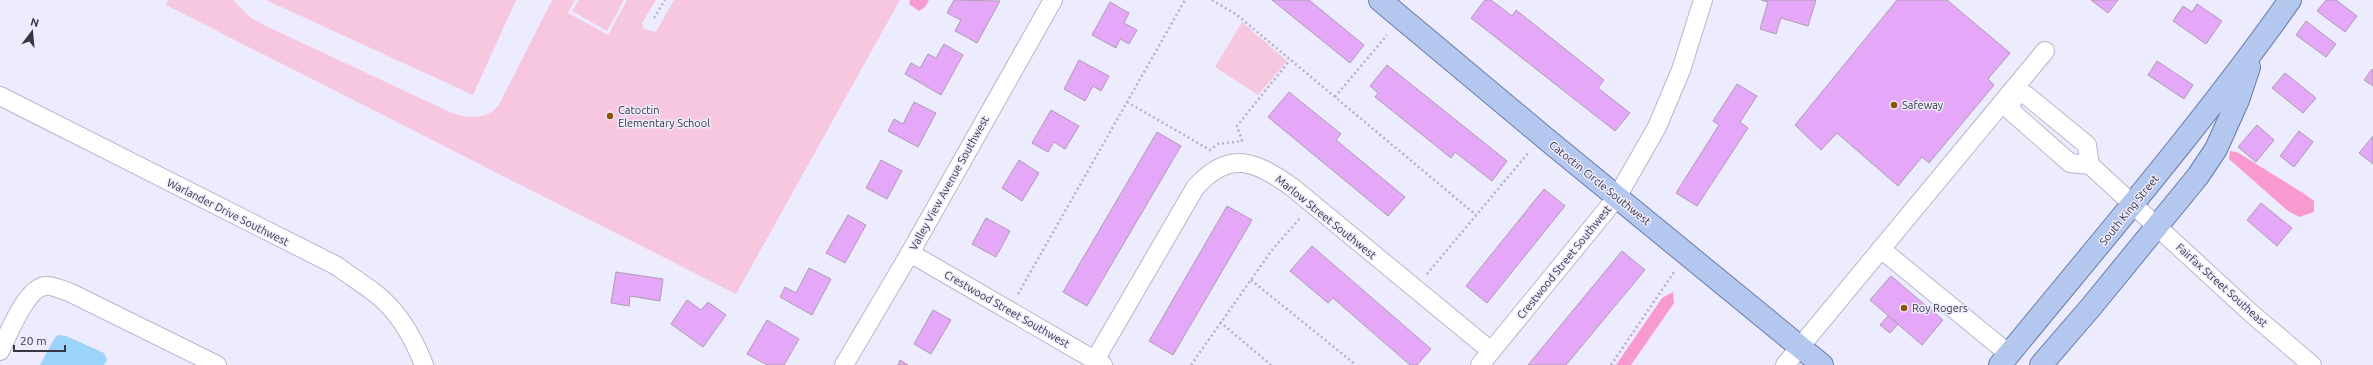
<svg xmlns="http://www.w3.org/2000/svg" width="2373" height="365" viewBox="0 0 2373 365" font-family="Ubuntu,sans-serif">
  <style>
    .green { fill: #f7c7e0 }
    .forest { fill: #f89acf }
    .water { fill: #9bd4f8 }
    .building { fill: #e5a7f7; stroke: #ac9eb1 }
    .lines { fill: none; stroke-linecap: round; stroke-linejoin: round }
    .minor-casing { stroke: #b9b6cd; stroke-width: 20 }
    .major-casing { stroke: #687ca9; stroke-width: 24 }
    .path { stroke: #b4b2c2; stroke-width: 2.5; stroke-dasharray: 2 3; stroke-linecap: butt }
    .minor { stroke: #fff; stroke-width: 18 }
    .major { stroke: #b4c7ee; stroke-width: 22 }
    .poi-dot { fill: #8b5405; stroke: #edebfe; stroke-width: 1.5 }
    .labels { text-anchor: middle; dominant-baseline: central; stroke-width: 3; stroke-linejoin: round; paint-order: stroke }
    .poi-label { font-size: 11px; fill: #383640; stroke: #edebfe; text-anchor: start }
    .street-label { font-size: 11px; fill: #383640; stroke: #edebfe }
  </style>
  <rect width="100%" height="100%" fill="#edebfe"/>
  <g class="green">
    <path d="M168,0H233L251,18L266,26L452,113C470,119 489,120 500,103L552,0H575L568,13L608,35L627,0H656L642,23L644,29L656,32L674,0H900L736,294L166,5Z"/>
    <path d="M266,0H516L473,95Z"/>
    <path d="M579,0H624L607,31L572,11Z"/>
    <path d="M1242,22L1287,61L1258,95L1215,67Z"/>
  </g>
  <g class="forest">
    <path d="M910,0H929L925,7L919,11L909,4Z"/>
    <path d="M2230,151L2237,152L2306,195L2314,201V212L2299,217L2288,211L2229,159Z"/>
    <path d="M1673,292L1674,303L1631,365H1616L1662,298Z"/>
  </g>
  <path class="water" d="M58,335L66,336L104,353L107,360L104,365H40L54,339Z"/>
  <g class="building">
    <path d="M954,0L1000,1L977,43L955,31L961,20L947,13Z"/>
    <path d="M1272,0H1309L1364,45L1350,63Z"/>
    <path d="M1485,0H1491L1512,16L1516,10L1604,80L1598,88L1630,113L1615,131L1471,18Z"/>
    <path d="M1761,0H1816L1808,26L1781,18L1776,34L1760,29L1768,2Z"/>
    <path d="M1897,0H1947L2010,53L1988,79L1994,85L1929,163L1922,157L1898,186L1837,133L1821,150L1795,125Z"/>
    <path d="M2091,0H2118L2108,13Z"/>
    <path d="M2326,0H2336L2357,16L2345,32L2317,11Z"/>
    <path d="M1110,2L1129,13L1124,23L1137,30L1129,44L1120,39L1116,48L1092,35Z"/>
    <path d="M2197,4L2222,21L2206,44L2173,21L2183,6L2192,12Z"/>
    <path d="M2306,21L2336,44L2326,57L2296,35Z"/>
    <path d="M944,44L963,55L941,95L905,74L911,63L920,68L928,54L936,58Z"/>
    <path d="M1079,60L1109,76L1101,91L1093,86L1085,101L1064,89Z"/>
    <path d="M2157,61L2193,85L2184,99L2148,75Z"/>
    <path d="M1387,65L1507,161L1492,181L1455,152L1451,158L1375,97L1378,93L1370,86Z"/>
    <path d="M2372,69L2373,70V86L2364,80Z"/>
    <path d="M2285,73L2316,98L2303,113L2272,88Z"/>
    <path d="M1737,84L1757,96L1740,122L1748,128L1697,206L1676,193L1719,125L1713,121Z"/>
    <path d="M1289,92L1341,134L1336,140L1405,197L1388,216L1268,117Z"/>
    <path d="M914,102L936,113L918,147L888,131L894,119L903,124Z"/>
    <path d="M1051,110L1079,126L1065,149L1054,142L1048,152L1032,143Z"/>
    <path d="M2257,125L2274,140L2256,162L2238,147Z"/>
    <path d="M2299,131L2313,142L2294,167L2280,156Z"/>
    <path d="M1157,132L1181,146L1087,306L1063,292Z"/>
    <path d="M2373,136V164L2359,153Z"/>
    <path d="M881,160L902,171L887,199L866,188Z"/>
    <path d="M1019,160L1039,173L1022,201L1002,188Z"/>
    <path d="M1544,189L1565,206L1487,303L1466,286Z"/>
    <path d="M2261,203L2292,228L2277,246L2247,220Z"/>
    <path d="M1227,206L1252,220L1173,355L1149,341Z"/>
    <path d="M848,215L866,225L845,263L826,253Z"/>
    <path d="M986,218L1010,231L996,257L972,244Z"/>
    <path d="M1312,246L1431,349L1417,365H1410L1333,298L1328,303L1290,271Z"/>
    <path d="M1622,251L1645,270L1644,271L1566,365H1528Z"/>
    <path d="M809,268L831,279L812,315L780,297L785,287L796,293Z"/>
    <path d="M616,272L663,279L660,301L630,296L629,306L611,303Z"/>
    <path d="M1891,276L1943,320L1922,345L1870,300Z"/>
    <path d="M687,300L701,310L708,302L726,315L703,347L671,324Z"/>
    <path d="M933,310L951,320L931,354L914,344Z"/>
    <path d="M1888,316L1898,324L1890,333L1880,325Z"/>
    <path d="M767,320L799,339L784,365H767L747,354Z"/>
    <path d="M900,360L908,365H898Z"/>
  </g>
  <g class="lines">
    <g class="minor-casing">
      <g id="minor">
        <path d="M2012,93L2026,95L2087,145L2090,165L2070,163L2011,111Z"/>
        <path d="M0,96L337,266C351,277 369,287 382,299C401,316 415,342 424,365"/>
        <path d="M2090,165L2252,314L2312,365"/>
        <path d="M1881,249L2009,354"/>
        <path d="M910,253L1103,365"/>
        <path d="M0,351C8,335 26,288 45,286C52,285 62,290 69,292L217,365"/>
        <path d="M1095,360L1195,188C1229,149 1255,161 1292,187L1491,351"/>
        <path d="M844,365L910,253L1053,0"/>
        <path d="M1480,365L1617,197L1657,127L1681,70L1703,0"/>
        <path d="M1785,365L2045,51"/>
      </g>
    </g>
    <g class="major-casing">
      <g id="major">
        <path d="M1380,0L1545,138L1822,365"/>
        <path d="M2000,365C2098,245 2200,127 2290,0"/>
        <path d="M2041,365L2091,307L2198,176L2216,149L2238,100L2249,67"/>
      </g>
    </g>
    <g class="path">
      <path d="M1212,0L1237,15L1476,215"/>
      <path d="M654,18L665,0"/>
      <path d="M1335,97L1387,35"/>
      <path d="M1127,102L1210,150L1218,144L1242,141L1237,126L1290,60"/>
      <path d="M1427,274L1529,152"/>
      <path d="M1251,280L1356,365"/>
      <path d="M1018,294L1185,0"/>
      <path d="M1220,322L1271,365"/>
      <path d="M1191,365L1272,250L1301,217"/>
      <path d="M1611,365L1674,272"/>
    </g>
    <use href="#minor" class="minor"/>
    <use href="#major" class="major"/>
  </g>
  <g class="poi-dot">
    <circle cx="1894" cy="105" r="4"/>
    <circle cx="610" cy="116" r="4"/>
    <circle cx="1904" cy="308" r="4"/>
  </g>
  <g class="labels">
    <g class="poi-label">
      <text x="1902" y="105">Safeway</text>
      <text x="618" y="110">Catoctin<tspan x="618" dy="13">Elementary School</tspan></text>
      <text x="1912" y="308">Roy Rogers</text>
    </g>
    <g class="street-label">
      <text transform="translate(949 183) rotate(-61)">Valley View Avenue Southwest</text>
      <text transform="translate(1600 183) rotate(39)">Catoctin Circle Southwest</text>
      <text transform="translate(2129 210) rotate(-51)">South King Street</text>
      <text transform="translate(228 212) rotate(27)">Warlander Drive Southwest</text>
      <text transform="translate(1326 217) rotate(39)">Marlow Street Southwest</text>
      <text transform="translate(1564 262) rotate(-51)">Crestwood Street Southwest</text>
      <text transform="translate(2222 285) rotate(42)">Fairfax Street Southeast</text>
      <text transform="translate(1007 309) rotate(30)">Crestwood Street Southwest</text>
    </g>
  </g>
  <g transform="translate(32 32) rotate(16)" stroke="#edebfe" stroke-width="3" paint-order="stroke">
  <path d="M0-3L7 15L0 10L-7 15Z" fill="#383640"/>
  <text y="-6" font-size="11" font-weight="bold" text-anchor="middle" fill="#383640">N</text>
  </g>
  <path d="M14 345v6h51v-6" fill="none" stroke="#383640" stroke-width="2"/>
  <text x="20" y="345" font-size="12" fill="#383640" stroke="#edebfe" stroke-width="3" paint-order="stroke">20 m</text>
</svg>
